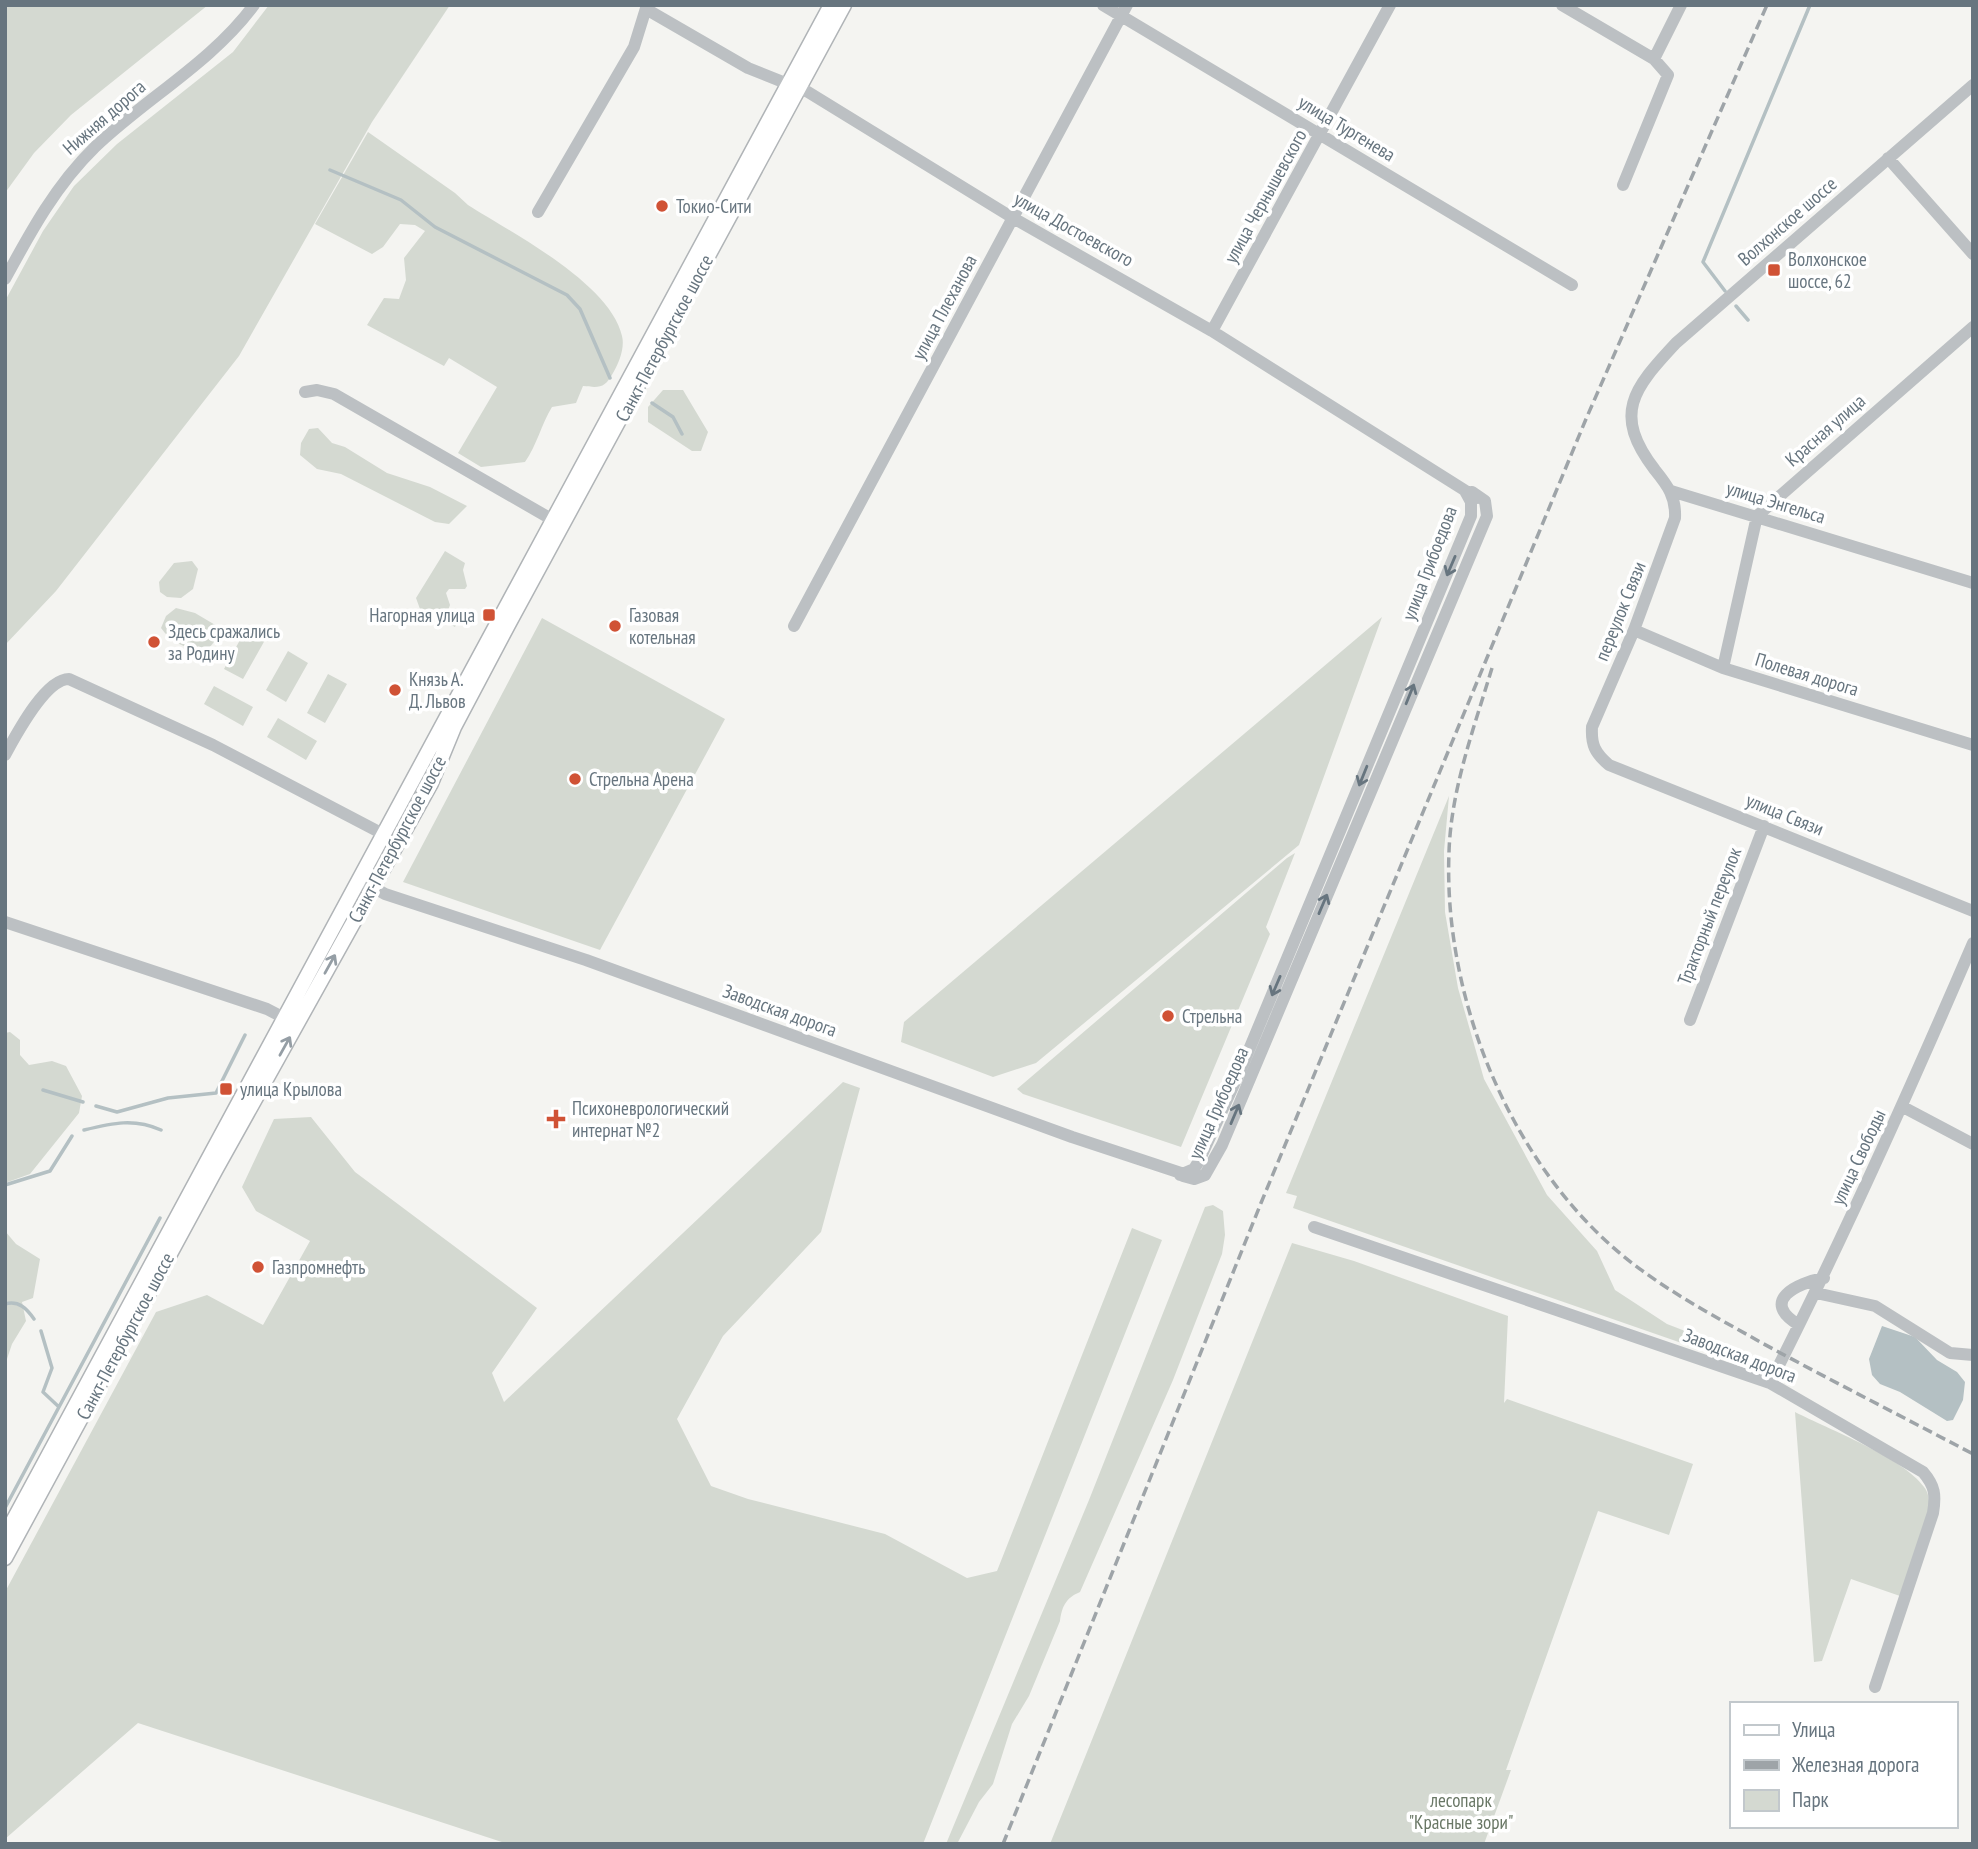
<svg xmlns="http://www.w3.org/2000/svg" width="1978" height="1849" font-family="'PT Sans Narrow',sans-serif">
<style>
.green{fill:#d4d9d1}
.water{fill:#b4c0c3}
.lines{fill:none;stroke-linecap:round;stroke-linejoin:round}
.stream{stroke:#b4c0c3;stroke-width:3.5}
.major-casing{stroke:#b0b4b7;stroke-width:17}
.minor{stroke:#bcc0c3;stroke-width:12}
.major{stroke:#fff;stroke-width:14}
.rail{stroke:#9ea4a8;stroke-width:3.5;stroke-dasharray:10 5;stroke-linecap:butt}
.oneway{stroke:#67757f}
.oneway2{stroke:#959ea5}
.poi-dot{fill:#d05235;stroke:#fff;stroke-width:2.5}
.labels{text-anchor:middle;stroke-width:7;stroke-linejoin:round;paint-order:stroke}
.street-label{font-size:19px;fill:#67757f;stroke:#fff}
.poi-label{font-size:19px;fill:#67757f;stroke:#fff;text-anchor:start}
.park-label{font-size:19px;fill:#697765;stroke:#fff}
</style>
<rect width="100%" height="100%" fill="#f4f4f1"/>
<path class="green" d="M5,5H208L71,115L34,153L5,193Z
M269,5H450L372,122L239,356L56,591L5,645V301L43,231L74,186L117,144L233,52Z
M368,132L455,193L468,205C512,233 610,283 622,336C625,348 619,363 613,373C605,388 600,388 583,386L576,403L552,407C541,425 537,445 525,462L481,467L458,453L497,387L449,358L444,366L367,325L384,298L399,299L406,280L404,258L425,231L415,225L400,224L383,247L372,254L315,224Z
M663,390H683L708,432L701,451H692L648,422V407Z
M318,428L332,443L345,447L387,473L430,487L467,506L449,524L435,522L341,474L317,469L300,455L301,443L309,429Z
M445,551L465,563L463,570L467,586L465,589H449L446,593L450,605L446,616L457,622L455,627L420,609L416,598Z
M192,561L198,569L193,589L181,598L167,597L160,592L159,582L174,563Z
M176,608L195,613L217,626C218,639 213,646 202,652C185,648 171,642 161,628L166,616Z
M1382,617L1299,845L1036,1063L993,1077L901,1042L904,1022Z
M542,618L725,719L600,950L403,882Z
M246,629L265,640L243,679L224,669Z
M288,651L308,663L286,702L266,690Z
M328,674L347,684L325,723L307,713Z
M214,686L253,707L243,726L204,704Z
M278,718L317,741L306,760L267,737Z
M1449,796L1444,851L1445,912L1458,988L1484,1079L1547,1195L1597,1251L1615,1290L1667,1324L1724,1346L1719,1356L1293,1208L1297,1196L1286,1193Z
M1295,853L1266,927L1270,934L1181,1147L1023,1094L1017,1089L1287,858Z
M10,1032L20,1040V1055L29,1065L52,1061L66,1066L82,1096L79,1113L30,1174L5,1183V1033Z
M843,1082L860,1088L821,1232L723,1336L677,1419L711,1486L748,1499L885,1534L967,1578L997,1571L1132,1228L1162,1240L923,1844H508L138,1723L5,1839V1592L156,1312L207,1295L263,1325L310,1241L256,1211L242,1187L274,1119L311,1117L355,1172L537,1308L492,1373L504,1402Z
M1213,1205L1223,1211L1225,1235L1222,1254L1173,1380L1080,1592C1066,1598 1062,1606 1060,1621L1029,1696L1012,1724L993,1784L979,1802L957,1844H946L1089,1500L1205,1207Z
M5,1231L16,1244L40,1259L33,1298L22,1302L26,1321L12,1344L5,1365Z
M1292,1243L1354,1261L1508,1316L1504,1403L1507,1399L1693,1464L1669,1535L1598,1511L1506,1770H1511L1484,1844H1050Z
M1795,1412C1828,1429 1904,1458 1924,1487C1930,1494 1929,1504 1929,1513L1900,1596L1851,1579L1822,1661L1814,1662Z"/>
<path class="water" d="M1882,1326L1915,1337L1937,1360L1957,1372L1965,1382L1963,1400L1953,1420L1947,1421L1900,1392L1880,1384L1872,1375L1869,1359Z"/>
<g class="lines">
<path class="stream" d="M330,170L401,200L435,227L567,295L580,309L610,378
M1725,291L1703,262L1810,5
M1736,306L1748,320
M652,403L673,417L682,434
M43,1090L83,1102
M96,1106L117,1112L168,1098L216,1093L245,1035
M84,1130C113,1123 134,1118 161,1130
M5,1185L50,1171L72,1136
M5,1304C19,1300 27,1309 34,1319
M41,1331L52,1368L43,1392L59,1407
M5,1508L160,1218"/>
<defs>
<path id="major" d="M5,1536L831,5
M5,1558L216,1169L431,783L454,727L509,623L844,5"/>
</defs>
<use href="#major" class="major-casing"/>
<path class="minor" d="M1103,5L1572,285
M1562,5L1654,59L1668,75L1623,185
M646,9L748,68L808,92L1013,218L1212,331L1477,498
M1654,59L1681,5
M1973,85L1676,343C1633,389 1612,414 1655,470C1668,486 1676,497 1675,518L1634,630L1592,727C1591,745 1595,753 1609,765L1973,911
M1888,158L1973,254
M538,212L634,47L647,5
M5,279C31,231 56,185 95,147C146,98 211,63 254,5
M1212,331L1390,5
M305,392L317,390L334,394L553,520
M1671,491L1973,583
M794,626L1127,5
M1634,630L1723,668L1973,745
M1723,668L1757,516L1973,327
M5,755C16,735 45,679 69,679L213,745L383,834
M364,882L385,894L586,960L1072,1137L1190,1176
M5,922L267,1009L292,1022
M1690,1020L1764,826
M1903,1107L1973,1144
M1180,1175L1194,1169L1199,1161L1241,1069L1471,516V502L1465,491
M1183,1176L1194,1179L1205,1175L1222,1145L1487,516L1485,501L1472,492
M1314,1227L1770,1383L1923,1472C1935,1486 1936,1495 1933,1513L1875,1687
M1816,1293L1875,1306L1950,1353L1973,1355
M1799,1325C1759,1301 1797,1283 1824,1278
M1770,1383C1843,1239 1909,1092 1973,943"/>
<use href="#major" class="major"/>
<path class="rail" d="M1492,668C1474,728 1451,789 1449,852C1443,1001 1513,1171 1632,1263C1672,1294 1718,1318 1762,1343C1832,1381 1903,1417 1973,1454
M1003,1844L1261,1203L1586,419L1767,5"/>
</g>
<defs><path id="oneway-shaft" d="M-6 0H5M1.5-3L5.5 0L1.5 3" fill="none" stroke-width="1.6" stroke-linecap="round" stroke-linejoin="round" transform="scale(1.75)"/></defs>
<g class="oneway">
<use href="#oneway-shaft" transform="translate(1451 566) rotate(113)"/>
<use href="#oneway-shaft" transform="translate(1410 694) rotate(-68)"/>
<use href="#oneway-shaft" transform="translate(1363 776) rotate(112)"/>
<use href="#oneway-shaft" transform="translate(1323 904) rotate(-67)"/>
<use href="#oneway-shaft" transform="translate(1276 986) rotate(113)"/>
<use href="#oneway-shaft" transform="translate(1235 1114) rotate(-67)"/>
</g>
<g class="oneway2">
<use href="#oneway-shaft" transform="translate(330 964) rotate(-61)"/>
<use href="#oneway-shaft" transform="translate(285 1046) rotate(-61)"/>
</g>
<g class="poi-dot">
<circle cx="662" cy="206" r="7"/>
<rect x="1767" y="263" width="14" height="14" rx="3.5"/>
<rect x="482" y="608" width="14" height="14" rx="3.5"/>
<circle cx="615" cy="626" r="7"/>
<circle cx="154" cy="642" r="7"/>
<circle cx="395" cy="690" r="7"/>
<circle cx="575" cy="779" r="7"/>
<circle cx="1168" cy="1016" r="7"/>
<rect x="219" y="1082" width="14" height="14" rx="3.5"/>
<path d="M552.5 1108.5h7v7h7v7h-7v7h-7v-7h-7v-7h7z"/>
<circle cx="258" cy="1267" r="7"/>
</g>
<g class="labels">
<g class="street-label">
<text transform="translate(104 117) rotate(-41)" y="7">Нижняя дорога</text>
<text transform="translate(1347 128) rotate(31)" y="7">улица Тургенева</text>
<text transform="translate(1265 196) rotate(-61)" y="7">улица Чернышевского</text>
<text transform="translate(1787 221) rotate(-41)" y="7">Волхонское шоссе</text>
<text transform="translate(1074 229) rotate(29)" y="7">улица Достоевского</text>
<text transform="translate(944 307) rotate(-62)" y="7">улица Плеханова</text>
<text transform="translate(664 338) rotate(-62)" y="7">Санкт-Петербургское шоссе</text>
<text transform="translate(1825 430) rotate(-41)" y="7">Красная улица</text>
<text transform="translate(1776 502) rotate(17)" y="7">улица Энгельса</text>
<text transform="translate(1429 563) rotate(-69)" y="7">улица Грибоедова</text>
<text transform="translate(1620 611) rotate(-68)" y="7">переулок Связи</text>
<text transform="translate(1807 674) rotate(17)" y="7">Полевая дорога</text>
<text transform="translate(1785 814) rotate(22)" y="7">улица Связи</text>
<text transform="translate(397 839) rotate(-62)" y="7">Санкт-Петербургское шоссе</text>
<text transform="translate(1709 916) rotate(-69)" y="7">Тракторный переулок</text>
<text transform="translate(780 1010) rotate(20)" y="7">Заводская дорога</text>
<text transform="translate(1218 1103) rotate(-66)" y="7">улица Грибоедова</text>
<text transform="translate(1858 1157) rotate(-65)" y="7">улица Свободы</text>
<text transform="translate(125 1336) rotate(-62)" y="7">Санкт-Петербургское шоссе</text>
<text transform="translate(1740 1355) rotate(21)" y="7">Заводская дорога</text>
</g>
<g class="poi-label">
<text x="676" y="213">Токио-Сити</text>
<text x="1788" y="266">Волхонское<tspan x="1788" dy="22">шоссе, 62</tspan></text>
<text x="475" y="622" text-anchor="end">Нагорная улица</text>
<text x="629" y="622">Газовая<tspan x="629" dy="22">котельная</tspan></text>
<text x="168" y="638">Здесь сражались<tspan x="168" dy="22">за Родину</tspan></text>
<text x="409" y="686">Князь А.<tspan x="409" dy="22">Д. Львов</tspan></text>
<text x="589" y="786">Стрельна Арена</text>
<text x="1182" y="1023">Стрельна</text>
<text x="240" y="1096">улица Крылова</text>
<text x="572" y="1115">Психоневрологический<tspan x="572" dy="22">интернат №2</tspan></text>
<text x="272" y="1274">Газпромнефть</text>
</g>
<g class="park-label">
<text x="1461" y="1807">лесопарк<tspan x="1461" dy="22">"Красные зори"</tspan></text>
</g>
</g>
<rect width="1978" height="1849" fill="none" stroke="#67757f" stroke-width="14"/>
<rect x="1730" y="1702" width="228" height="126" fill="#ffffff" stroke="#c2c8cc" stroke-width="2"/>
<rect x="1744" y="1725" width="35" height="10" fill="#ffffff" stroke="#c2c8cc" stroke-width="2"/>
<text x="1792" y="1737" font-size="21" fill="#67757f">Улица</text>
<rect x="1744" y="1760" width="35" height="10" fill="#9ea4a8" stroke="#c2c8cc" stroke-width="2"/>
<text x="1792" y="1772" font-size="21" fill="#67757f">Железная дорога</text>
<rect x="1744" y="1790" width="35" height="21" fill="#d4d9d1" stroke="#c2c8cc" stroke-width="2"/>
<text x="1792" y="1807" font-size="21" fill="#67757f">Парк</text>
</svg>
